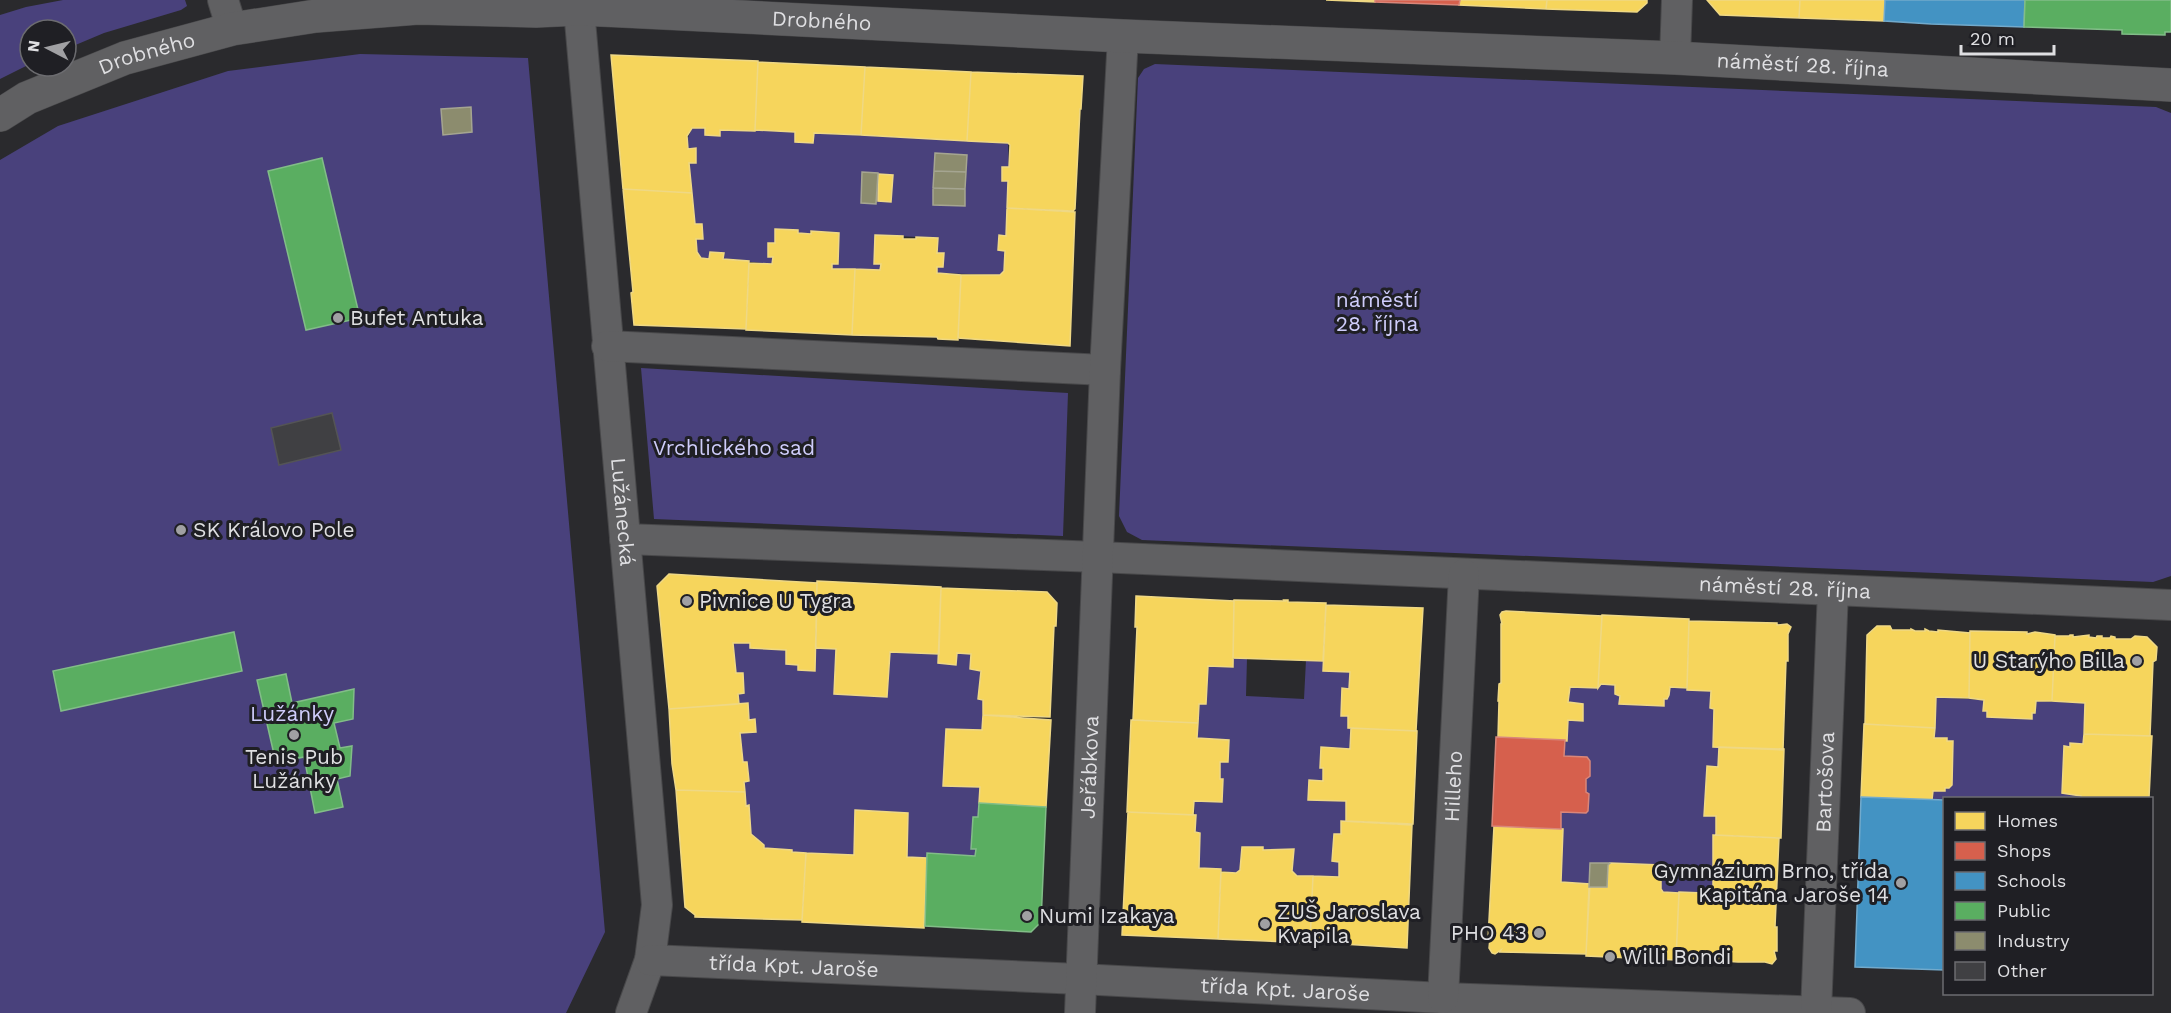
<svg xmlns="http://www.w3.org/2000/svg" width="2171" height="1013" font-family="'Work Sans',sans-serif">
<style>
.green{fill:#49417c}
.homes{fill:#f6d55c;stroke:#efd884;stroke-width:1.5}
.shops{fill:#d6604d;stroke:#d9867a;stroke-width:1.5}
.schools{fill:#4393c3;stroke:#72aacc;stroke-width:1.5}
.public{fill:#5aae61;stroke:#82bd88;stroke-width:1.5}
.industry{fill:#8c8c6e;stroke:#a5a591;stroke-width:1.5}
.building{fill:#404043;stroke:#545456;stroke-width:1.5}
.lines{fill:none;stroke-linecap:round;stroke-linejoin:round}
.minor-casing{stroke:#48484a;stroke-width:32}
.tertiary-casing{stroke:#48484a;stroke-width:34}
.minor{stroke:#606062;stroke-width:30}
.tertiary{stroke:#606062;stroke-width:33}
.poi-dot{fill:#a0a0a3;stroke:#1f1f24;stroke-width:2}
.labels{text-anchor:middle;stroke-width:6;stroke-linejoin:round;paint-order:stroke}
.street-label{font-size:21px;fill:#dfdfe2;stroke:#1f1f24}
.park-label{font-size:21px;fill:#cfcdfb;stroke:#1f1f24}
.poi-label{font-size:21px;fill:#dfdfe2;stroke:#1f1f24;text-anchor:start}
</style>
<rect width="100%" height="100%" fill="#2a2a2d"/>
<path class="green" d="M63,0H185L187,6L181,10L104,33L66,49V30H30V64L0,79V15L26,7Z
M360,54L528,58L605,932L566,1013H0V160L58,126L228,71Z
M1155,64L2156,107L2171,113V576L2153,582L1142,540L1127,532L1119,516L1138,78L1144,69Z
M692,128H705V135L720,136V130L755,131V129L795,132V142L813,143L814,133L1008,143L1009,167H1002V180L1008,181L1006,236H999L998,250L1005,251L1004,271L1000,275L937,273V267H943V253H937L938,238L876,235L874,264H881L880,270L832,269V264L838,263L839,233L811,231L809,234L798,233L797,230L775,229V243H768V257H773L772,264L723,259L724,253L710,252L709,259L701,258L697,252L696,239H703L702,224H695L689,163L696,162V149H688L687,140Z
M641,368L1068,393L1063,536L654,519Z
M733,643H750V648L786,650V664L798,665V670H815L816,648L836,649L835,694L887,697L890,652L939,654V663L956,665L957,653L971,654L970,669L981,671L978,699L983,700L982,730L946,729L943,785L980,787L978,817H973L971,848L976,849L975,856L928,853L927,858L907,857L908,813L855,810L854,855L792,852V850L764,848V845L751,834L749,806H746L744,782L749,781L747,762H743L740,733L756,732L754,719L749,720L748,704H739L738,694L744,693L743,674L736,673Z
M1233,658H1247L1246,696L1304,699L1306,660L1323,661V671L1350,672L1349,689H1342L1341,715L1348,716V728H1351L1350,749L1321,748L1323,781L1309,780L1308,800L1346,801V821H1341V834L1332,861L1339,862V877L1297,876L1292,871L1294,849L1263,850L1262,847H1242L1240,870L1236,873L1199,868L1200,833L1195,832L1194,801L1222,802L1223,780L1220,779V762H1228L1229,740L1197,738L1199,704H1206L1208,666L1232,667Z
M1601,684L1615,685V694L1620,696V704L1664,706V699H1667L1670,687L1711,691L1710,708L1714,709L1713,746L1719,747L1718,767H1707L1704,815L1716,816V835L1713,836V897H1707L1704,893L1663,892L1661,889L1660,865L1591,863L1590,884L1561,882L1563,829H1561V812L1586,813L1588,811L1589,794L1586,792V779L1590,775V761L1587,757L1564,756L1568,720L1583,721V704L1568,702L1570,687Z
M1936,697L1984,700L2032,719V713L2035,712L2036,701L2085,703L2083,744L2070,743V747L2064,746L2062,792L2081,796V798L1932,799L1933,791H1944L1945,788H1949L1952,785L1953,742L1947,741L1946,738H1934Z"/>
<path class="homes" d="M1326,0H1375V2Z
M1460,0H1547L1546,9L1459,5Z
M1547,0H1647V3L1637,12L1546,9Z
M1707,0H1800L1799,18L1720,15Z
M1800,0H1885L1884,21L1799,18Z
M611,55L758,61L755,131L720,130V136L705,135V128H692L687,136L688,149L696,148V163H689L692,193L623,189Z
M758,62L865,67L861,135L814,133L813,143L795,142V132L755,130Z
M865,67L971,72L967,141L861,135Z
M971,72L1083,76L1081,109H1080L1075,209L1073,211L1007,208L1008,181H1002V167H1009L1010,145L1008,143L967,141Z
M878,174L893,175L891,202L878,201Z
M623,189L692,193L695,224H702L703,239H696L697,252L701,258L709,259L710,252L724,253L723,259L749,261L746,329L634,325L631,293L633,292Z
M1007,208L1075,212L1070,346L958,338L961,275H1000L1004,271L1005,251L998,250L999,235L1006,236Z
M775,229L798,230V233L811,234V231L839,233L838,264H832V269H855L852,335L746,330L749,263L772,264L773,257H768V243H775Z
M875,235L903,236V239H916V237L938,238L937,253H944L943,267H937V273L961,275L958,340L938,339L937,337L852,335L855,269L880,270L881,264H874Z
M669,574L817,583L815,671L798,670V665L786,664V650L750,648V643H733L736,673H743L744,693L738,694L739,704L669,709L657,586Z
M817,581L941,587L939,654L890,652L887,697L834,694L836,649L816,648Z
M941,588L1047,592L1057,603L1056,626H1054L1050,717L983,715V700L978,699L981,671L970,669L971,654L957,653L956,665L938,663Z
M1136,596L1234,601L1233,667L1208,666L1206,704H1199L1198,723L1133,720L1137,627H1135Z
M1234,600L1285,601L1284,600H1288V602L1326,603L1323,661L1233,658Z
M1326,605L1423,608L1416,731L1348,728V716H1341L1342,688L1349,689L1350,672L1323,671Z
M1506,611L1602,616L1598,688L1570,687L1568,702L1583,704V721L1568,720L1567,741L1498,737L1499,701H1498L1499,684L1501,683V624H1502L1500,615L1502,612Z
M1602,615L1689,619L1687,688L1670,687L1669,695L1667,699H1664V706L1619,704L1620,696L1615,694V685L1601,684L1598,688Z
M1689,621L1777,623V625L1787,624L1791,627L1788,634V661H1786L1783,750L1713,747L1714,709L1710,708L1711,691L1687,690Z
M1877,626H1890L1892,630H1911V629L1915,631H1925V629L1929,631L1938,632V630L1970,633L1969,698L1936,697L1935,728L1865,724L1867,635Z
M1970,631L2027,632V634L2035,632L2055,635L2052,701H2036L2035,713H2032V719L1987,717V711H1983L1984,700L1969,698Z
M2070,635H2073V637L2089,635V637L2096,638L2097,636H2102V638H2110L2111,636L2115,637V639H2131L2135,636L2147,637L2157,647L2156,660L2153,662L2150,736L2084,734L2085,703L2052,701L2055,636H2069Z
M748,703L749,720L755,719L756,732L740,733L743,762H747L749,781L744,782L745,792L676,790L672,764L669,709Z
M983,715L1051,720L1046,807L979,803L980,787L943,786L946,729L982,730Z
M1131,720L1198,723L1197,738L1229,740L1228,762H1220V779H1223L1222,802L1194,801L1193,815L1127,812Z
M1864,724L1935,728L1934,738H1947V741H1953L1952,785L1949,788H1945V791H1933L1932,800L1861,797Z
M1351,728L1417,731L1413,824L1346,821V801L1308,800L1309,780L1323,781V768H1320L1321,747L1350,749Z
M2084,734L2152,736L2149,798H2081V796L2062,793L2064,746L2070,747V743L2083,744Z
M1719,747L1784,749L1781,838L1716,835V816H1704L1707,766L1718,767Z
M676,790L745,792L746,806L749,805L751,834L764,845V848L792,850V852L806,853L802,920L695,917V915L685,907Z
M855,810L908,813L907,857L927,858L924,928L802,922L806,853L854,855Z
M1128,812L1196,815L1195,832L1200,833L1199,868L1221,869L1218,939L1122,935Z
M1341,821L1412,825L1407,948L1310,942L1313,876L1339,877V862L1332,861L1334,834H1341Z
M1494,826L1563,829L1561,882L1590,884L1586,954L1500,952L1501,950L1495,954L1492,953L1489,948L1490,938L1488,939Z
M1713,835L1779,838L1775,927H1777V951H1774L1776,959L1772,964L1765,962H1738L1676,958L1679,892L1704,893L1707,897H1713Z
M1242,847H1263V850L1294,849L1292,871L1297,876H1313L1310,943L1218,939L1221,872L1236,873L1240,870Z
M1610,863L1661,865V889L1663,892L1679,893V894L1676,960L1586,956L1589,887H1607L1608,865Z"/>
<path class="shops" d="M1375,0H1460L1459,5L1375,2Z
M1496,737L1565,740L1564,756L1587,757L1590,761V776L1586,779V792L1589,794L1588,811L1586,813L1561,812V829L1492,826Z"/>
<path class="schools" d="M1885,0H2025L2024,27L1931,24L1884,21Z
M1861,797L1944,800V970L1855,967Z"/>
<path class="public" d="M2025,0H2171V32H2165V35L2122,34V30L2024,27Z
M322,158L360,318L306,330L268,171Z
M234,632L242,671L61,711L53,671Z
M286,674L292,703L354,689L353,719L334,723L340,748L352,746L350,776L337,779L343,807L315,813L304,757L276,763L257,680Z
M979,803L1046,807L1041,922L1031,932L925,926L927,853L975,856L976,849H971L973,817H978Z"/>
<path class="industry" d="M471,107L472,132L443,135L441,109Z
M935,153L967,155L966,172L934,171Z
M934,171L966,172L965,189L933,188Z
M862,172L878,173L876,204L861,203Z
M933,188L965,189V206L933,205Z
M1590,863H1610L1608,865L1607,887H1589Z"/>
<path class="building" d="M332,413L341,450L279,465L271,428Z"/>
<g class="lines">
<defs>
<g id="minor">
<path d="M223,0L232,29"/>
<path id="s1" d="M581,0L579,9L657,905L650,960L631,1013"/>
<path d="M1675,58L1677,0"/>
<path d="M607,346L1105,370"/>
<path id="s2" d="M625,539L1098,557L2171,605"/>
<path id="s3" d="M650,960L1080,979L1443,998L1850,1013"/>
<path id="s4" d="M1443,998L1464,574"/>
<path id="s5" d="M1816,1012L1833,590"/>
<path id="s6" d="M1080,1013L1105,370L1123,36"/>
</g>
<g id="tertiary">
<path id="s7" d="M0,115L27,98L125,58L232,29L316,16L418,8L536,11L579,9L623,11L1123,36L1675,58L2171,85"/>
</g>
</defs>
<use href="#minor" class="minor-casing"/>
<use href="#tertiary" class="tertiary-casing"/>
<use href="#minor" class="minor"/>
<use href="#tertiary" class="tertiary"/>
</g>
<g class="poi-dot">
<circle cx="338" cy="318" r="6"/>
<circle cx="181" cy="530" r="6"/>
<circle cx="687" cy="601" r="6"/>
<circle cx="2137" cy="661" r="6"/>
<circle cx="294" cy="735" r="6"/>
<circle cx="1901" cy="883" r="6"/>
<circle cx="1027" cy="916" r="6"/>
<circle cx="1265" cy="924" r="6"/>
<circle cx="1539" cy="933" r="6"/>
<circle cx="1610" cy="957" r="6"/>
</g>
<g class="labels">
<g class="street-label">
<text dy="7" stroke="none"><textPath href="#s7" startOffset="840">Drobného</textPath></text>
<text dy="7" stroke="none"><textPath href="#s7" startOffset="160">Drobného</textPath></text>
<text dy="7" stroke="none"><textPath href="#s7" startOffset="1822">náměstí 28. října</textPath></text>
<text dy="7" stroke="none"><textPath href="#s1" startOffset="514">Lužánecká</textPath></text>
<text dy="7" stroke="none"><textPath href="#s2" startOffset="1161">náměstí 28. října</textPath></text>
<text dy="7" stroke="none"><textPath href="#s6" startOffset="246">Jeřábkova</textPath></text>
<text dy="7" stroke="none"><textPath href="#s5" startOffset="230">Bartošova</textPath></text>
<text dy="7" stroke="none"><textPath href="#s4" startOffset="212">Hilleho</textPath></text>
<text dy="7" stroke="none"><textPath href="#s3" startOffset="144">třída Kpt. Jaroše</textPath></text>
<text dy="7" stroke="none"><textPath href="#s3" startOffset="636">třída Kpt. Jaroše</textPath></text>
</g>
<g class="park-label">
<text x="1377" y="307">náměstí<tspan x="1377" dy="24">28. října</tspan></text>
<text x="734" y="455">Vrchlického sad</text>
<text x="292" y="721">Lužánky</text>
</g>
<g class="poi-label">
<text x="350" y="325">Bufet Antuka</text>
<text x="193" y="537">SK Královo Pole</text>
<text x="699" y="608">Pivnice U Tygra</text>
<text x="2125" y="668" text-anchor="end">U Starýho Billa</text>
<text x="294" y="764" text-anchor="middle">Tenis Pub<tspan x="294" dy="24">Lužánky</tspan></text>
<text x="1889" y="878" text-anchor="end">Gymnázium Brno, třída<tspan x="1889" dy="24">Kapitána Jaroše 14</tspan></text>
<text x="1277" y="919">ZUŠ Jaroslava<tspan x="1277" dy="24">Kvapila</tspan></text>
<text x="1039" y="923">Numi Izakaya</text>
<text x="1527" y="940" text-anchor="end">PHO 43</text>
<text x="1622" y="964">Willi Bondi</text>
</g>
</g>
<rect x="1943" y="797" width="210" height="198" fill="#1f1f24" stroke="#6c6c70" stroke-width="1.5"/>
<rect x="1955" y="812" width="30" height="18" fill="#f6d55c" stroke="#6c6c70" stroke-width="1.5"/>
<text x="1997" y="827" font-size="18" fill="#dfdfe2">Homes</text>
<rect x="1955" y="842" width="30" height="18" fill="#d6604d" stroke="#6c6c70" stroke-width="1.5"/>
<text x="1997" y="857" font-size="18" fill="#dfdfe2">Shops</text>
<rect x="1955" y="872" width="30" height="18" fill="#4393c3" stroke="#6c6c70" stroke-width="1.5"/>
<text x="1997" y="887" font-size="18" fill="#dfdfe2">Schools</text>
<rect x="1955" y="902" width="30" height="18" fill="#5aae61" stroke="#6c6c70" stroke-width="1.5"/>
<text x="1997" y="917" font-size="18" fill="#dfdfe2">Public</text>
<rect x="1955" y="932" width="30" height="18" fill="#8c8c6e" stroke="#6c6c70" stroke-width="1.5"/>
<text x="1997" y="947" font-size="18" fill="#dfdfe2">Industry</text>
<rect x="1955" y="962" width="30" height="18" fill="#404043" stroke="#6c6c70" stroke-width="1.5"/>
<text x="1997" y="977" font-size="18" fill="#dfdfe2">Other</text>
<g transform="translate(48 48) rotate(277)"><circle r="28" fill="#1f1f24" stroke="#6c6c70" stroke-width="1.5"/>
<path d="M0-4.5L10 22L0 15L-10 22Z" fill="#a0a0a3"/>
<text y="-9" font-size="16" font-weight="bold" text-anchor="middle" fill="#dfdfe2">N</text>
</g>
<path d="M1961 45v9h93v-9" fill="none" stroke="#dfdfe2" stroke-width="3"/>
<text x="1970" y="45" font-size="18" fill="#dfdfe2" stroke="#1f1f24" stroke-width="4.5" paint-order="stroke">20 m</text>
</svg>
